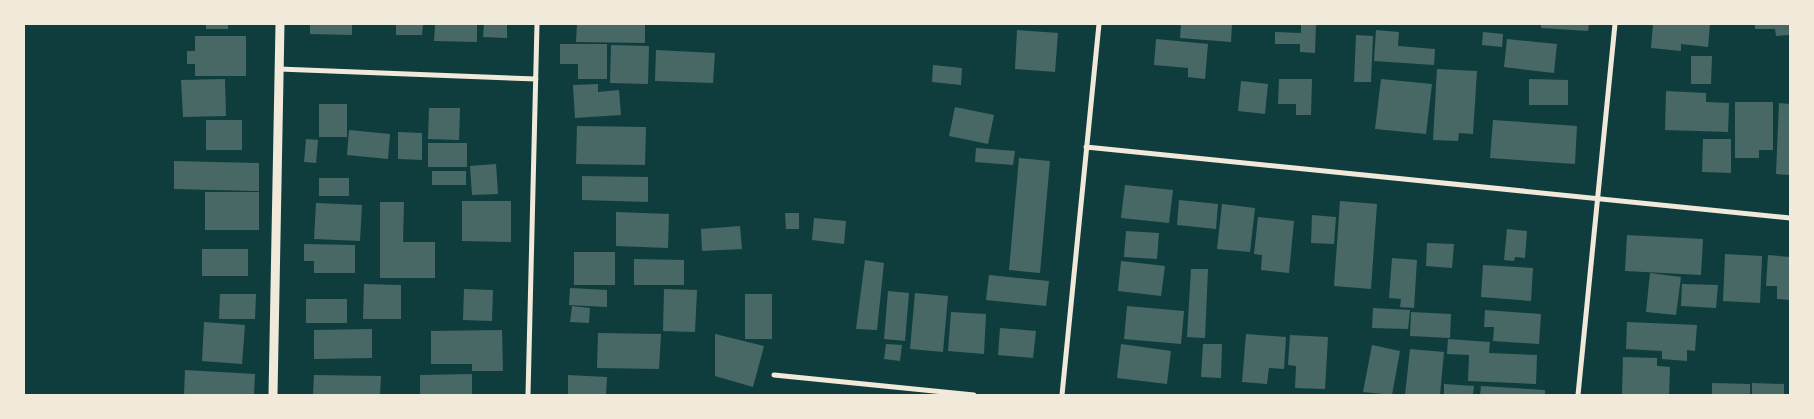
<svg xmlns="http://www.w3.org/2000/svg" width="1814" height="419" font-family="Overpass,sans-serif">
<style>
.building{fill:#486865}
.lines{fill:none;stroke-linecap:round;stroke-linejoin:round}
.minor{stroke:#f1e9da;stroke-width:5}
.tertiary{stroke:#f1e9da;stroke-width:9}
</style>
<rect width="100%" height="100%" fill="#0f3d3e"/>
<path class="building" d="M206,24H228V29H206Z
M310,24H352V35L310,34Z
M396,24H423L422,35H396Z
M435,24H477V42L434,41Z
M484,24H507V38L483,37Z
M577,24H645V43L576,42Z
M1181,24H1232L1231,42L1180,38Z
M1301,24H1316L1315,53L1300,52V44H1275V32L1301,33Z
M1541,24H1589L1588,31L1541,28Z
M1653,24H1710L1708,47L1681,44V51L1651,48Z
M1755,24H1789V35L1776,36L1775,29H1755Z
M1017,30L1058,33L1055,72L1015,69Z
M1376,30L1399,32L1398,46L1435,49L1434,65L1374,61Z
M1483,32L1503,34L1502,47L1482,45Z
M1356,35L1373,36L1371,82H1354Z
M195,36H246V76H195V64H187V51H195Z
M1156,39L1208,44L1205,79L1188,77V68L1154,65Z
M1507,39L1557,44L1554,73L1504,67Z
M560,44H607V79H578V64H560Z
M611,45L649,46L648,84L610,83Z
M656,50L715,53L713,83L655,81Z
M1691,56H1712L1711,84H1691Z
M933,65L962,68L961,85L932,82Z
M1437,69L1477,71L1473,134L1459,133L1458,141L1433,140Z
M225,79L226,116L183,117L181,80Z
M1279,79H1312L1311,115H1296V104H1278Z
M1381,79L1432,84L1426,134L1375,129Z
M1529,79L1568,80V105H1529Z
M1241,81L1268,84L1265,114L1238,111Z
M598,84V92L619,90L621,115L575,118L573,85Z
M1666,91L1706,93V102L1729,103L1728,132L1665,130Z
M1735,102H1773V150H1759V158H1735Z
M1779,103L1790,104V175L1776,174Z
M319,104H347V137H319Z
M955,107L994,115L988,144L949,136Z
M429,108H460L459,140L428,139Z
M206,120H242V150H206Z
M1493,120L1577,126L1575,164L1490,158Z
M577,126L646,127L645,165L576,164Z
M349,130L390,134L388,159L347,155Z
M398,132L422,133V160L398,159Z
M306,139L318,140L316,163L304,162Z
M1703,139H1731V173L1702,172Z
M428,143H467V167H428Z
M976,148L1015,151L1013,165L975,162Z
M1019,158L1050,161L1040,273L1009,270Z
M174,161L259,163V191L174,189Z
M496,164L498,194L472,195L470,166Z
M432,171H466V185H432Z
M582,176L648,177V202L582,200Z
M319,178H349V196H319Z
M1125,185L1173,190L1169,223L1121,218Z
M205,192H259V230H205Z
M1179,200L1218,204L1216,229L1177,225Z
M462,201H511V242L462,241Z
M1340,201L1377,204L1371,289L1334,286Z
M380,202H404L403,242H435V278H380Z
M316,203L362,205L360,241L314,239Z
M1222,204L1255,208L1250,252L1217,249Z
M616,212L669,214L668,248L616,246Z
M785,213H799V229H786Z
M1312,215L1336,217L1334,244L1311,243Z
M1258,217L1294,221L1289,273L1261,270L1262,255L1254,254Z
M814,218L846,221L844,244L812,240Z
M740,226L742,249L702,251L701,229Z
M1507,229L1527,231L1525,258L1515,257L1514,261L1504,260Z
M1126,231L1159,233L1157,259L1124,257Z
M1627,235L1703,239L1701,275L1625,271Z
M1427,243L1454,244L1452,268L1426,266Z
M304,244L355,245V273H314V261H304Z
M202,249H248V276H202Z
M574,252H615V285H574Z
M1725,254L1762,256L1760,303L1723,301Z
M1768,255L1790,257V300L1777,299V286H1766Z
M1392,258L1417,260L1414,308L1400,307L1401,299L1389,298Z
M634,259L684,260V285H634Z
M865,260L884,263L877,330L856,329Z
M1121,261L1165,266L1161,296L1118,291Z
M1483,265L1533,268L1531,301L1481,297Z
M1191,269H1208L1205,338L1187,337Z
M1650,273L1681,277L1676,315L1646,312Z
M989,275L1049,281L1046,306L986,300Z
M364,284L401,285V319H363Z
M1682,284L1718,285L1716,308L1681,306Z
M570,288L607,290V307L569,305Z
M464,289L493,290L492,321L463,320Z
M664,289L697,290L695,332L663,331Z
M888,291L909,293L905,341L884,339Z
M915,293L948,296L943,352L910,349Z
M220,294H256L255,319H219Z
M745,294H772V339H745Z
M306,299H347V323H306Z
M572,306L590,308L589,323L570,322Z
M1127,306L1184,311L1181,344L1124,339Z
M1373,308L1410,310L1408,329L1372,328Z
M1485,310L1541,314L1539,344L1493,341L1494,327H1484Z
M951,312L986,314L984,354L948,351Z
M1411,312L1451,314L1450,338L1410,336Z
M204,322L245,325L242,364L202,361Z
M1627,322L1697,325L1695,351L1687,350V361L1662,359V351L1626,349Z
M1000,328L1036,331L1033,358L998,355Z
M372,329V358L314,359V330Z
M502,330L503,371H472V364H431V331Z
M598,333L661,334L659,369L597,368Z
M715,334L764,346L753,387L715,376Z
M1246,334L1286,337L1284,369L1269,368L1267,384L1242,382Z
M1290,335L1328,337L1325,389L1295,388L1296,366L1288,365Z
M1448,339L1490,342L1489,353L1537,355L1536,384L1468,381L1469,355L1447,354Z
M886,344L902,345L900,361L884,359Z
M1121,344L1171,351L1167,384L1117,378Z
M1203,344H1222L1221,378L1201,377Z
M1372,345L1400,351L1392,395L1363,392Z
M1410,349L1444,352L1440,395H1405Z
M1623,357L1657,358V366L1670,367L1669,395L1622,394Z
M185,370L255,374L254,395H184Z
M472,374V395H420V375Z
M314,375L381,376L380,395H313Z
M568,375L607,377L606,395H568Z
M1712,383L1750,384V395H1712Z
M1752,383L1784,384V395H1752Z
M1444,384L1474,386L1473,395H1444Z
M1481,386L1545,390V395H1480Z"/>
<g class="lines">
<path class="minor" d="M279,69L536,79
M1086,147L1790,218
M774,375L974,395
M528,395L537,24
M1062,395L1099,24
M1578,395L1615,24"/>
<path class="tertiary" d="M273,395L280,24"/>
</g>
<rect width="1814" height="419" fill="none" stroke="#f1e9da" stroke-width="50"/>
</svg>
